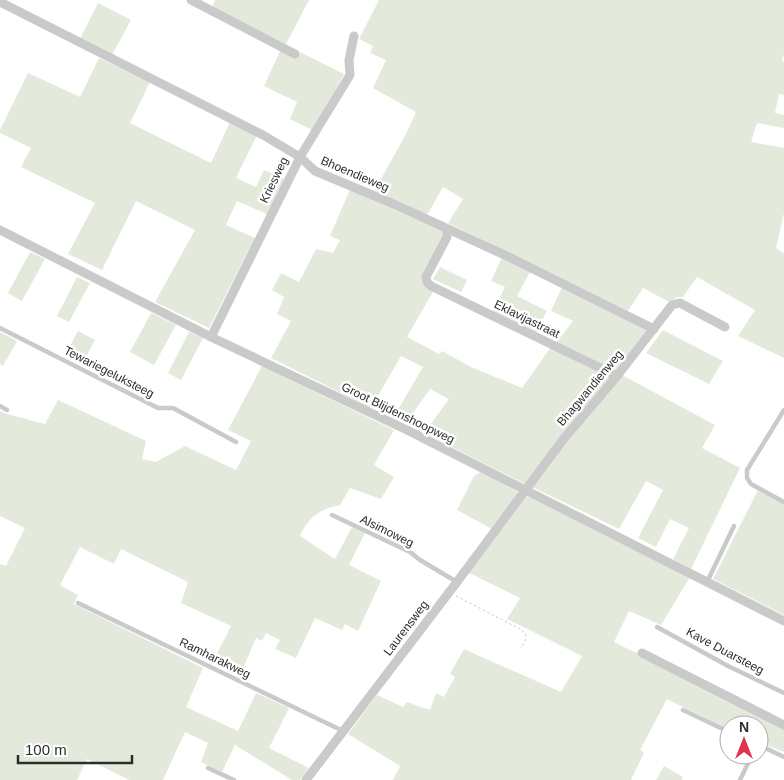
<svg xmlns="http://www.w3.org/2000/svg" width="784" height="780" font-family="Helvetica,sans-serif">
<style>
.green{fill:#e4eadb}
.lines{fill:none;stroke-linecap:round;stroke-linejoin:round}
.path{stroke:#cacaca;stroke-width:1;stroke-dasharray:2.5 2.5;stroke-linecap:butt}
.service{stroke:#cacaca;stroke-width:4.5}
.minor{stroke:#cacaca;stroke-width:9}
.labels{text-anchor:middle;stroke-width:5;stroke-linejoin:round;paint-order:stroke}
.street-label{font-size:12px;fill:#2d2d2d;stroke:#fff}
</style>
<rect width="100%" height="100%" fill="#fff"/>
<path class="green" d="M215,0H309L286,44L212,7Z
M379,0H784V54L782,61L784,62V95L779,94L775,113L784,115V128L757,123L751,142L784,148V213L776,248L784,253V358L738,336L755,310L697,277L683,297H677L671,303L643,288L628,311L448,223L463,199L443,187L427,215L375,190L408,130L416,112L373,88L386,60L370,53L373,46L359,39Z
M98,3L131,20L112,55L80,39Z
M280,51L297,58L300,52L344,74L314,131L290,119L297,102L264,86Z
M99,58L150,82L130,123L211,163L230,122L257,135L236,178L256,187L264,170L287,180L269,215L237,201L226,225L255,238L209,328L155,302L195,230L136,201L102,270L68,254L95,203L21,167L31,148L0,133V130L28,73L80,97Z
M351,187L446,229L424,278L434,290L407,337L439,354L442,351L471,367L522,388L551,347L612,377L525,484L424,433L449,399L430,389L405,424L393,418L423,367L401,356L371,408L271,358L291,321L277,314L284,297L272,290L281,273L299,282L316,249L333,253L340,240L330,236Z
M30,252L45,259L22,301L8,293Z
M502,257L530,272L517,296L547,311L536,332L493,311L505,287L491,281Z
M440,267L467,280L461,292L433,279Z
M77,277L90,283L69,322L57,316Z
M562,287L650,330L615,373L556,343L573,321L551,311Z
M151,313L176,325L154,365L130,352Z
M663,330L723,361L709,384L646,353Z
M78,331L95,340L82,364L65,355Z
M0,332L17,341L3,366L0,364Z
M189,332L203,338L181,380L168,373Z
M262,366L394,430L374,465L394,477L381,499L350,488L340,505C320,509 308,517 300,536L335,559L352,527L365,533L349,565L381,581L358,631L345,624L342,630L315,618L296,658L275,649L280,640L266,633L262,641L256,638L240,675L213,662L231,626L181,603L188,582L121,549L114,564L80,547L60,585L78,595L74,604L203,668L186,707L238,731L256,693L289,708L269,748L309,768L300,780H292L235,745L222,772L201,762L208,743L185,732L163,780H129L87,759L77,780H0V564L6,566L25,528L0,516V411L7,414L45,424L58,400L146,441L142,459L156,462L185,446L236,470L251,441L228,430Z
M622,375L715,425L702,448L740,468L691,569L673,559L689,528L670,519L656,547L638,538L663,490L646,481L619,529L530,486Z
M482,471L519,493L492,529L457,510L474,476Z
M758,490L784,503V615L713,579Z
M527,496L690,577L661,625L629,611L614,642L784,726V752L759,742V725H729V730L667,699L640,750L644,753L631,780H393L400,766L348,734L377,695L403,707L407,702L430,710L436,693L444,697L455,677L450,674L464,649L561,692L582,656L507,619L520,598L469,573L522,500Z
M664,766L683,777L682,780H656Z"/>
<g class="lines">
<path class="path" d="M456,596L522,630L526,634L525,642L520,648"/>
<path class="service" d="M0,328L158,408H173L236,442
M0,406L7,410
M784,410L747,470V478L751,484L784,502
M332,515L410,552L420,560L457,582
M707,582L734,526
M78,603L343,731
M657,627L728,666L784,693
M683,710L729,732
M759,745L784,757
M208,768L234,780
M740,780L752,755"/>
<path class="minor" d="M191,0L295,54
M0,2L263,135L300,157L315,171L394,204L511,258L654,329
M447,229V237L426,277L427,282L431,286L617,376
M0,230L211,337L407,430L784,621
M211,337L300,157L350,75L349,60L354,36
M642,653L784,725
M306,780L457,582L562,441L617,376L672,305L680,303L725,327"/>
</g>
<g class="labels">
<g class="street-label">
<text transform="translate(355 174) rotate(23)" y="4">Bhoendieweg</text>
<text transform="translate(274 180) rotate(-64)" y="4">Kriesweg</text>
<text transform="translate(527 319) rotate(26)" y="4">Eklavijastraat</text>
<text transform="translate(109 372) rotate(27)" y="4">Tewariegeluksteeg</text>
<text transform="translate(590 388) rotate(-50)" y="4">Bhagwandienweg</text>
<text transform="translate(398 413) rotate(26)" y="4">Groot Blijdenshoopweg</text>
<text transform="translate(387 531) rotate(26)" y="4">Alsimoweg</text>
<text transform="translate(406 628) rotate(-53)" y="4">Laurensweg</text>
<text transform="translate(725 651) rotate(28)" y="4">Kave Duarsteeg</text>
<text transform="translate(215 658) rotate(26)" y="4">Ramharakweg</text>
</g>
</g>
<g transform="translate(744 740)"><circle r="24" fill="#ffffff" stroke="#ababab"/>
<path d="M0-4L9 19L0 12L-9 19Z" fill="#df3350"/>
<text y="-8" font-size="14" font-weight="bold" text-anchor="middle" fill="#2d2d2d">N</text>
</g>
<path d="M18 755v8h114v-8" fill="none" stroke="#2d2d2d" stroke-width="2.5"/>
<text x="25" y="755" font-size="15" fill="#2d2d2d" stroke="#ffffff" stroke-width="4" paint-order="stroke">100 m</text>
</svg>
